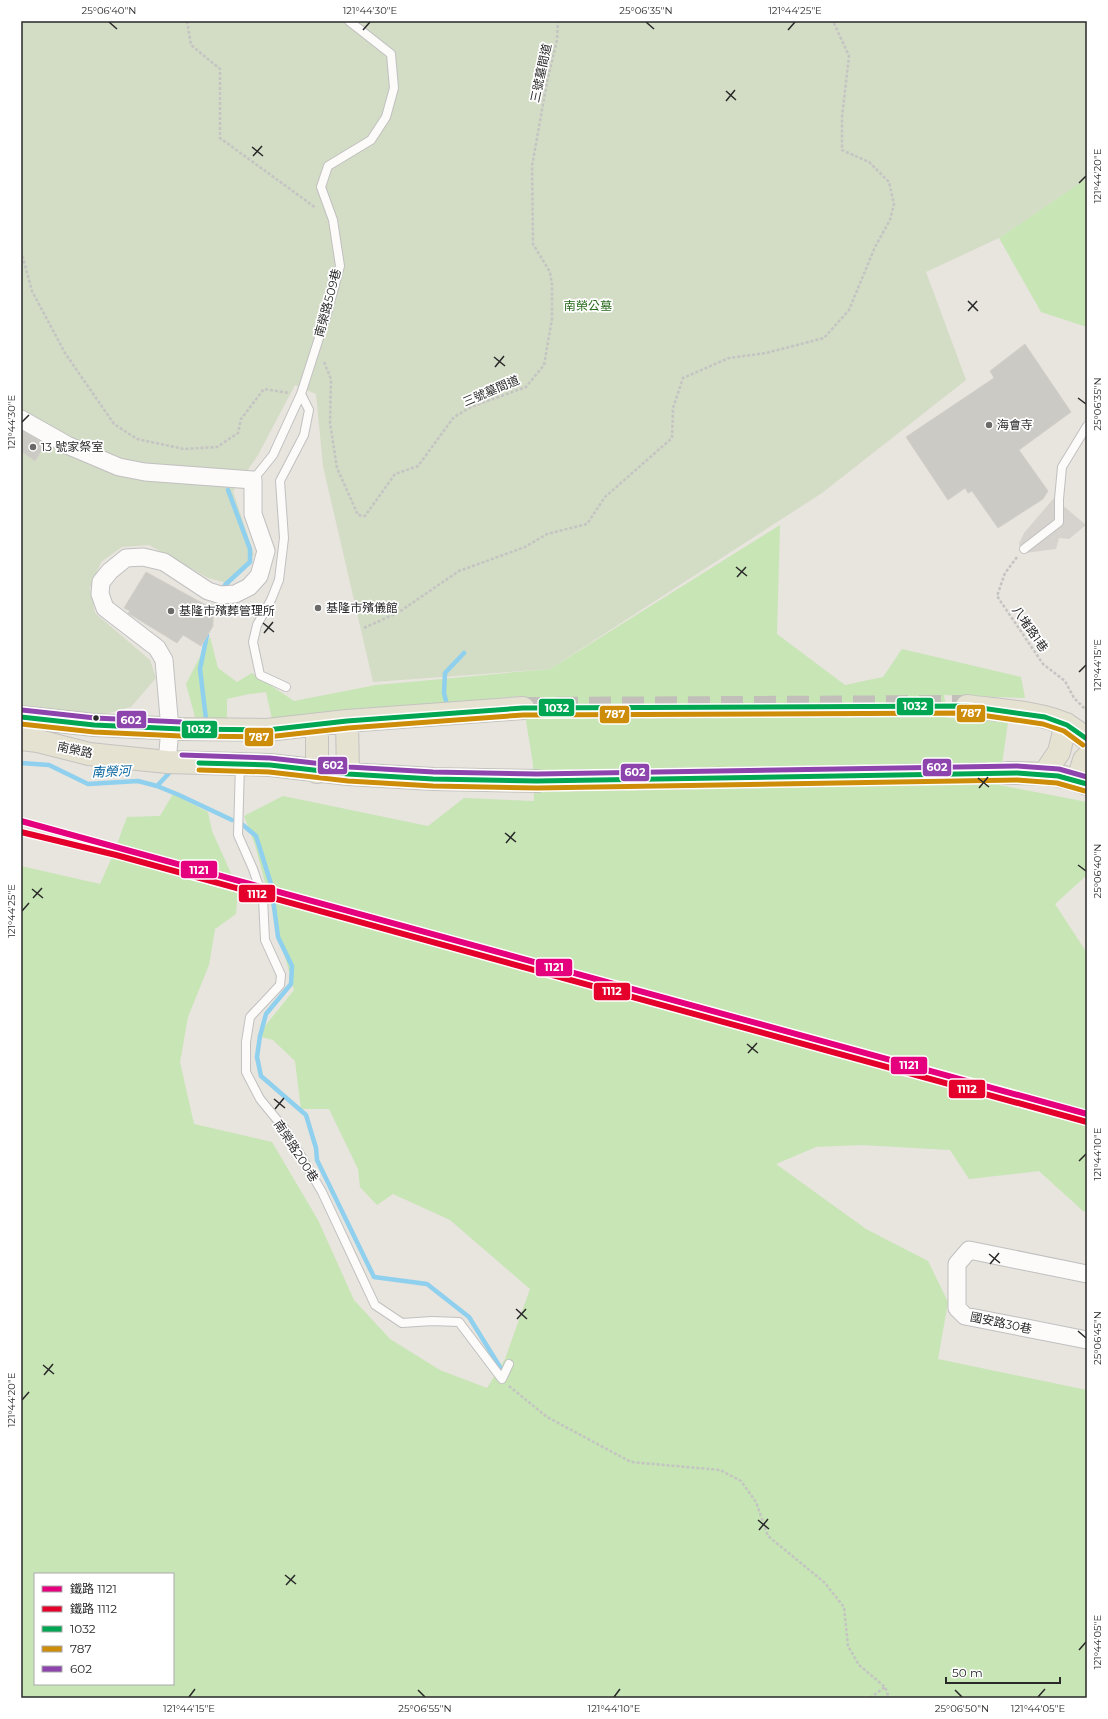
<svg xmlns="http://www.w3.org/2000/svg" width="1108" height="1719" font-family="Montserrat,'Noto Sans TC',sans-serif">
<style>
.green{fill:#c7e5b5;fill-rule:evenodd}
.cemetery{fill:#d3dcc5}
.plaza{fill:#d6d2cd}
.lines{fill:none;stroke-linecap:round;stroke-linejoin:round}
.stream{stroke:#8ed0ed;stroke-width:4.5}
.building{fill:#cccac5;stroke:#d3cfca}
.primary-tunnel{stroke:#c2bfba;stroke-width:22;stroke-dasharray:22 11;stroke-linecap:butt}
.service-casing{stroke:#c1c0c0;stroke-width:10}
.minor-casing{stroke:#c1c0c0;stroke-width:19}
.primary-casing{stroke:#c4c3c0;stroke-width:24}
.path{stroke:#c4c4c3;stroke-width:2.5;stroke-dasharray:3 2;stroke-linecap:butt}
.service{stroke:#fcfbfa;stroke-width:8}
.minor{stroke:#fcfbfa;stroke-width:17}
.primary{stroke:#e6e2d2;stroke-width:22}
.bus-1-casing{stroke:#fff;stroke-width:8}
.bus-2-casing{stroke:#fff;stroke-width:8}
.bus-3-casing{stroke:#fff;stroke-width:8}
.bus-1{stroke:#00a651;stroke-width:5}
.bus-2{stroke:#ce8d08;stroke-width:5}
.bus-3{stroke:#8e44ad;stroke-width:5}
.rail-1-casing{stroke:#fff;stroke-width:9}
.rail-2-casing{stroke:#fff;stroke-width:9}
.rail-1{stroke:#e5007d;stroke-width:6}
.rail-2{stroke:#e4002b;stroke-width:6}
.ticks{fill:none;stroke:#292929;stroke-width:1.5}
.poi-dot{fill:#6c6a68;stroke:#fff;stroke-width:1.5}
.bus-dot{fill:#292929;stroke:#fff;stroke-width:1.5}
.labels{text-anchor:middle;stroke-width:3.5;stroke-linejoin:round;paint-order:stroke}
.street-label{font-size:12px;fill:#292929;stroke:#fff}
.park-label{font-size:12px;fill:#246817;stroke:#fff}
.poi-label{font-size:12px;fill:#292929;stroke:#fff;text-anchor:start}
.water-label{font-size:13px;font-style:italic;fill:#08649e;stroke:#fff}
.line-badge{stroke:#fff;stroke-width:1.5}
.badge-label{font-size:11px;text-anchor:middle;font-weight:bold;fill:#fff}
.neatline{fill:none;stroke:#292929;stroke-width:1.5}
.ticks-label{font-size:10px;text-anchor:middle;fill:#292929}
</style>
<rect width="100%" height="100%" fill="#e8e4de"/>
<path class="green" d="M1087,178V327L1041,312L999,238Z
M780,525L777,634L845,685L883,677L902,649L1021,677L1025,698L944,695L948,718L1008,722L999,785L1087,802V875L1055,904L1087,953V1212L1083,1211L1039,1171L969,1179L950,1150L861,1145L816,1147L776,1164L866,1229L928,1261L948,1302L938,1359L1087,1390V1698H21V866L100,884L113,855L127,817L160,816L173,794L208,812L212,831L238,889L236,914L215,929L209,965L188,1017L180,1062L194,1124L272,1142L318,1220L354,1300L390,1339L440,1370L487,1388L505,1359L530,1289L450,1220L393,1194L377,1205L360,1187L358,1169L329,1109H301L295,1061L273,1040L257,1036L294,990L255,845L244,816L283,796L428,826L464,798L534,801L533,764L522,696L272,719L266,692L249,694L227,699V720L195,717L186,684L210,637L218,668L237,682L252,673L294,701L376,685L550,669ZM35,1574H173V1684H35Z"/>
<path class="cemetery" d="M21,21H1087V178L999,238L926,272L966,380L822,493L550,669L373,682L323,466L316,394L295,385L258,455L233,491L254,555L227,583L208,578L149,545L122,547L101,562L90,588L95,613L150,660L156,678L131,707L105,714L21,710Z"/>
<path class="plaza" d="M1054,498L1086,525L1069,539L1059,538L1056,549L1025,553L1019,544L1024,533Z"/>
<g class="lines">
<path class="stream" d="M225,585L250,562V549L228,490
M447,705L444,693L445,673L464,653
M206,719L200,669L207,635
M21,763L49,765L88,784L138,781L157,786L173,769
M157,786L179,795L232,820
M243,825L256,836L271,884L278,937L292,966L291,984L266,1014L260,1036L257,1057L261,1076L306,1115L316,1148L317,1160L374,1277L427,1284L469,1317L500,1367"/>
</g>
<path class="building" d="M1025,344L1071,412L1019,450L1048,491L1043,499L998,528L972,491L968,493L965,488L948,500L906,437L994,378L990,371Z
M21,430L45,444L35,461L21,451Z
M146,572L213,609V626L201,646L183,635L177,643L128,613L130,611L124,608Z"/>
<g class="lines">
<path class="primary-tunnel" d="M523,708L967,706
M537,781L1007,773"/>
<defs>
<path id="service" d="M253,480L273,455L301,394L328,310L340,266L333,220L321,187L328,166L371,140L386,117L394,88L391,54L349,21
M1024,549L1059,522V499L1062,467L1087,426
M286,687L260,675L253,642L257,625L271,600L279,580L284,538L280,481L304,435L309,410L301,394
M240,764L238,835L253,869L263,898L265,940L281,975L280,985L250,1017L246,1042V1072L260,1099L287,1132L322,1192L375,1305L402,1323L432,1321L459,1322L502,1379L509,1364"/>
<path id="minor" d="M21,419L67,445L119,467L145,472L253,480V514L266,551L259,576L249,587L235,594L221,595L208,591L164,562L143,557L126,558L110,571L101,582L100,594L105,608L157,648L164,660L170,729L167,762
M1087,1274L969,1250L957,1264V1308L965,1316L1087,1340"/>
<path id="primary" d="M967,706C994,710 1043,712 1067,725C1074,729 1080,734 1087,739
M21,717L94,725L181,729L267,730L347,721L523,708
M347,721L348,774
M317,725V772
M21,739L38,741L89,754L167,762L270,765L348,774L433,779L537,781
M1007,773C1034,773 1062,773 1087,784
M1044,774L1059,752L1066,724
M1078,780L1084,760L1087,757"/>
</defs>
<use href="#service" class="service-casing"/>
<use href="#minor" class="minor-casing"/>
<use href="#primary" class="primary-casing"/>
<path class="path" d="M187,21L191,45L220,69V138L316,208
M21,251L32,291L65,353L114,424L137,439L184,449L217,447L238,433L241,419L264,389L290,393
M324,362L331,379L330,423L337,468L358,515L365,516L395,474L418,466L454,417L471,407L526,387L544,365L552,319V285L550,272L533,244L532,166L547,82L557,40L558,21
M1017,557L1005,573L997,596L1043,664L1065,681L1074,698L1085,709L1087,710
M364,628L399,612L459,571L525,547L547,534L587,524L605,497L672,438L673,408L683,378L729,358L766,353L824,338L849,310L875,247L890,220L894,204L889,182L869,162L842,150V117L849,56L833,21
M509,1386L547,1417L631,1462L720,1470L741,1481L756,1502L768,1536L824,1582L844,1607L848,1646L859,1665L885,1687L889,1698
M870,1698L885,1687"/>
<use href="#service" class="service"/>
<use href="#minor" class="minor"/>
<use href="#primary" class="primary"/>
<defs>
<path id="bus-1" d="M21,717L94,725L181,729L267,730L347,721L523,708L967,706L1045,717L1067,725L1087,739
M199,763L270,765L348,774L433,779L537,781L1017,773L1058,776L1087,784"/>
<path id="bus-2" d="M21,724L94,732L181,736L267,737L348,728L523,715L967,713L1043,724L1064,731L1083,745
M199,770L269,772L348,781L433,786L537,788L1017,780L1057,783L1085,791"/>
<path id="bus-3" d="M22,710L95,718L181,722
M182,755L270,758L349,767L433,772L537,774L1017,766L1059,769L1087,777"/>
</defs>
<use href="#bus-1" class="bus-1-casing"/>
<use href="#bus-2" class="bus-2-casing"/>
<use href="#bus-3" class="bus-3-casing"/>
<use href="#bus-1" class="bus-1"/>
<use href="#bus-2" class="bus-2"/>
<use href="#bus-3" class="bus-3"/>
<defs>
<path id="rail-1" d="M21,821L1087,1114"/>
<path id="rail-2" d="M21,832L116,855L1087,1122"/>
</defs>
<use href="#rail-1" class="rail-1-casing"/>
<use href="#rail-2" class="rail-2-casing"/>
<use href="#rail-1" class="rail-1"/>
<use href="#rail-2" class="rail-2"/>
</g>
<path class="ticks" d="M109,22L117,29M646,22L654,29M363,30L370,22M788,30L795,22M726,91L736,100M726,101L735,90M252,147L263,156M253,156L262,146M1079,183L1086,176M968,301L978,311M968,311L977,301M494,357L505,366M495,367L504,356M1078,398L1086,404M22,422L29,415M736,567L747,576M737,577L746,567M263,623L274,632M264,633L273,622M1079,672L1086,665M978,778L989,787M979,788L988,777M505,833L516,842M506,843L515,832M1078,865L1086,871M32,889L43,898M33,898L42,888M22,911L29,903M747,1044L758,1053M748,1053L757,1043M274,1099L285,1108M275,1109L284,1098M1079,1161L1086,1154M989,1254L1000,1263M990,1264L999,1253M516,1309L527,1319M517,1319L526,1309M1078,1331L1086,1338M43,1365L54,1374M44,1375L53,1364M22,1400L29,1392M758,1520L769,1529M759,1530L768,1519M285,1575L296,1584M286,1585L295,1575M1079,1650L1086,1642M418,1690L425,1697M955,1690L962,1697M189,1697L195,1689M614,1697L620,1689M1038,1697L1045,1689"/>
<g class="poi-dot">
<circle cx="989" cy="425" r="4"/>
<circle cx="33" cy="447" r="4"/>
<circle cx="318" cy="608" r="4"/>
<circle cx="171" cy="611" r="4"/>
</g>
<circle class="bus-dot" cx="96" cy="718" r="3.5"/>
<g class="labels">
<g class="street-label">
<text transform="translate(541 73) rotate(-78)" y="4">三號墓間道</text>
<text transform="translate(328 303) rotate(-75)" y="4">南榮路509巷</text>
<text transform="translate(491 391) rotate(-23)" y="4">三號墓間道</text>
<text transform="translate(1030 629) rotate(55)" y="4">八堵路1巷</text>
<text transform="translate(75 750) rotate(12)" y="4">南榮路</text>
<text transform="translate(296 1151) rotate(57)" y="4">南榮路200巷</text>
<text transform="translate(1001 1323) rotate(12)" y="4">國安路30巷</text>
</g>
<g class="park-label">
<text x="588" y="310">南榮公墓</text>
</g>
<g class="poi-label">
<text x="997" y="429">海會寺</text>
<text x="41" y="451">13 號家祭室</text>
<text x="326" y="612">基隆市殯儀館</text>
<text x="179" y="615">基隆市殯葬管理所</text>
</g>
<g class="water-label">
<text transform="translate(111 771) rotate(-2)" y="5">南榮河</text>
</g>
</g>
<g class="line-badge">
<rect x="896" y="697" width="38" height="19" rx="4" fill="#00a651"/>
<rect x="538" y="698" width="37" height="19" rx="4" fill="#00a651"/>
<rect x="956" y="704" width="30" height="19" rx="4" fill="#ce8d08"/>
<rect x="599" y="705" width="31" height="19" rx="4" fill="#ce8d08"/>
<rect x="116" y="710" width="31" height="19" rx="4" fill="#8e44ad"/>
<rect x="181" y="720" width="37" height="19" rx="4" fill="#00a651"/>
<rect x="244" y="727" width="30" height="20" rx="4" fill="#ce8d08"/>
<rect x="317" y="756" width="31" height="19" rx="4" fill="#8e44ad"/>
<rect x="922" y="758" width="30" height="19" rx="4" fill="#8e44ad"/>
<rect x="620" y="763" width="30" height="19" rx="4" fill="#8e44ad"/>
<rect x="180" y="860" width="38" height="19" rx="4" fill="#e5007d"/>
<rect x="238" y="884" width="38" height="19" rx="4" fill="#e4002b"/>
<rect x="535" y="958" width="38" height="19" rx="4" fill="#e5007d"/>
<rect x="593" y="982" width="38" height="19" rx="4" fill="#e4002b"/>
<rect x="890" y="1056" width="38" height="19" rx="4" fill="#e5007d"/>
<rect x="948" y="1079" width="38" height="20" rx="4" fill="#e4002b"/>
</g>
<g class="badge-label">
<text x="915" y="710">1032</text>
<text x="557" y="712">1032</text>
<text x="971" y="717">787</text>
<text x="615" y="718">787</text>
<text x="131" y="724">602</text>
<text x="199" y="733">1032</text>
<text x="259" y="741">787</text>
<text x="333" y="769">602</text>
<text x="937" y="771">602</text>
<text x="635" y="776">602</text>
<text x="199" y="874">1121</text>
<text x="257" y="898">1112</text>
<text x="554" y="971">1121</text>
<text x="612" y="995">1112</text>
<text x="909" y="1069">1121</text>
<text x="967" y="1093">1112</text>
</g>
<rect width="1108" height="1719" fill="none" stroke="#ffffff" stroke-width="44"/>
<rect x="34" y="1573" width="140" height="112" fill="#ffffff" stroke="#a9a9a9"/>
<rect x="42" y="1586" width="20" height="6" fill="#e5007d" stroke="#a9a9a9"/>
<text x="70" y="1593" font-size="12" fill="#292929">鐵路 1121</text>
<rect x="42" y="1606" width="20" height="6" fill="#e4002b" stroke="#a9a9a9"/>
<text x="70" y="1613" font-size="12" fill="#292929">鐵路 1112</text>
<rect x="42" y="1626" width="20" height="6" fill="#00a651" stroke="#a9a9a9"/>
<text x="70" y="1633" font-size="12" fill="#292929">1032</text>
<rect x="42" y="1646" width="20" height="6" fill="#ce8d08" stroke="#a9a9a9"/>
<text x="70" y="1653" font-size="12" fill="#292929">787</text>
<rect x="42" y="1666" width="20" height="6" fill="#8e44ad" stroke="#a9a9a9"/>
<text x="70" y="1673" font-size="12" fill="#292929">602</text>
<path d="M946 1677v6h114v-6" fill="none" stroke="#292929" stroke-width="2"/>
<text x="952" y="1677" font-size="12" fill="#292929" stroke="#ffffff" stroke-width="3" paint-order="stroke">50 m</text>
<rect x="22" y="22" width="1064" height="1675" class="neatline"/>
<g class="ticks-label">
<text x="109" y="14">25°06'40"N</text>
<text x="370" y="14">121°44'30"E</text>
<text x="646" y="14">25°06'35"N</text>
<text x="795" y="14">121°44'25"E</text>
<text transform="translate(1097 176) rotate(-90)" y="4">121°44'20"E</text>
<text transform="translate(1097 404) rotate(-90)" y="4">25°06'35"N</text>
<text transform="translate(11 422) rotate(-90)" y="4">121°44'30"E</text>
<text transform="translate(1097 665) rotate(-90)" y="4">121°44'15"E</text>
<text transform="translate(1097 871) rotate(-90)" y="4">25°06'40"N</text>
<text transform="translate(11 911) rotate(-90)" y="4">121°44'25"E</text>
<text transform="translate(1097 1154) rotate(-90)" y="4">121°44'10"E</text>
<text transform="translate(1097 1338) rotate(-90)" y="4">25°06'45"N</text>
<text transform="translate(11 1400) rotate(-90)" y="4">121°44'20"E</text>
<text transform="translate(1097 1642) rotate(-90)" y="4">121°44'05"E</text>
<text x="189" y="1712">121°44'15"E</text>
<text x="425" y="1712">25°06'55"N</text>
<text x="614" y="1712">121°44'10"E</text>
<text x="962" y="1712">25°06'50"N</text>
<text x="1038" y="1712">121°44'05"E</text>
</g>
</svg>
